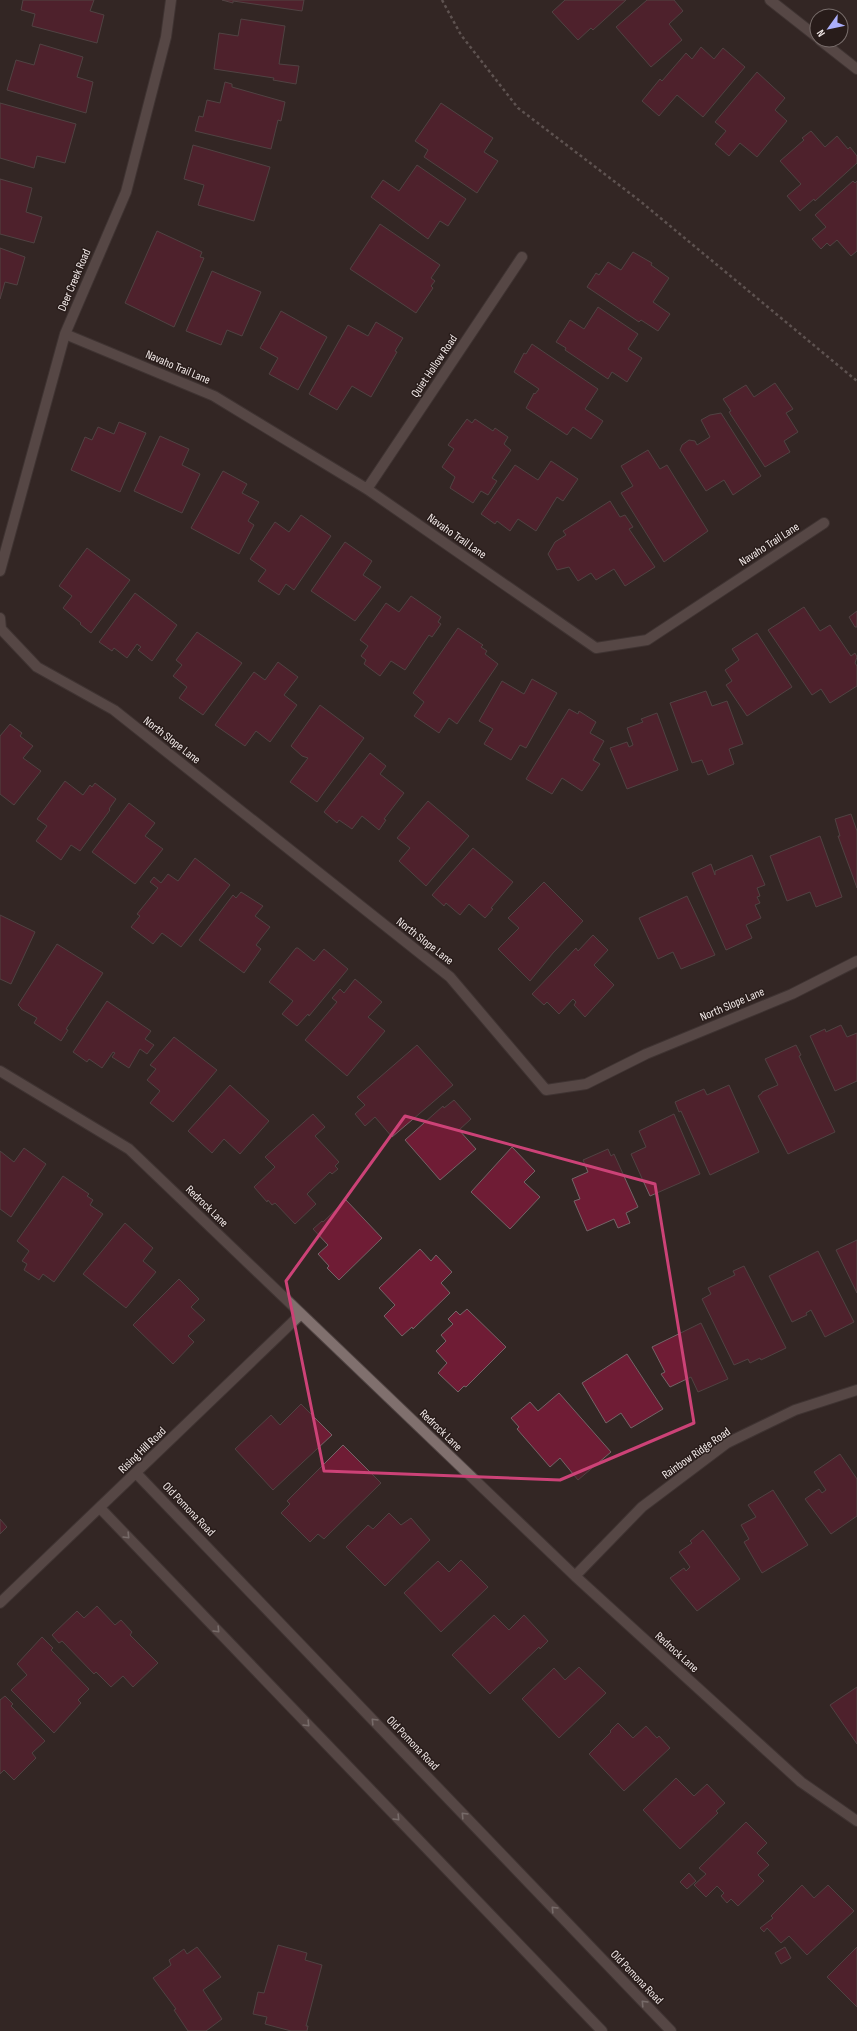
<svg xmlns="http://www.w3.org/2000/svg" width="857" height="2031" font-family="'Sofia Sans Condensed',sans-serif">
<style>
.building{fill:#6f1c35;stroke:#746467}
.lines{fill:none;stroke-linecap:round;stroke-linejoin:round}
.minor-casing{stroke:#4e4342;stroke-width:12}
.path{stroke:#928785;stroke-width:2.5;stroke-dasharray:3 3;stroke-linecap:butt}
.minor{stroke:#80706e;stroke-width:10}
.oneway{stroke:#cabfbd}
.marked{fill:none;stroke:#cc4277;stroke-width:3;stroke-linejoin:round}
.labels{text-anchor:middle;stroke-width:3;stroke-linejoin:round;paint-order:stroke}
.street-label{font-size:12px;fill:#f2e9e8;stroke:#281c1a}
</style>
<rect width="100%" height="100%" fill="#332624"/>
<path class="building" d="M23,0H94L90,11L104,15L97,43L32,26L35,14L21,10Z
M222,0H304L302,11L233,1V3Z
M565,0H626L593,30L591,28L578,40L552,12Z
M647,0H674L683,11L669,24L682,40L651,67L616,27Z
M241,19L285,26L279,64L299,66L296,84L273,80L274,78L214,69L219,33L238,36Z
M40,44L83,57L77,77L93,82L86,113L7,90L16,60L34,65Z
M701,47L714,59L723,48L745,67L703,117L677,95L659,116L642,101L660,79L662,81L686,53L692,59Z
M757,72L785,98L775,110L787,121L757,157L740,143L729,156L715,144L726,131L715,122Z
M225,82L232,84V87L285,102L281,121L278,120L271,149L195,131L199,116L203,117L207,100L220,103Z
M0,103L76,124L65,163L37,156L34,168L0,158Z
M441,103L493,138L484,152L498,161L477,193L424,157L428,150L415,141Z
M811,131L825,147L837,136L848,149L850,147L857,156V163L815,201L814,199L800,211L787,196L801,184L780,161L804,140L802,138Z
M193,145L270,167L254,221L198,205L204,185L184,179Z
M417,165L466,199L448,226L440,221L428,239L371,197L383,180L399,191Z
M0,179L32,188L26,212L42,217L34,243L0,234Z
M853,181L855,183L857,181V251L851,256L837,240L830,246L827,243L821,249L812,239L826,227L815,215Z
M380,224L440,265L431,278L435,281L431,286L433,288L416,313L350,269Z
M157,231L202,252L200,257L204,258L174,327L125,303Z
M0,248L25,257L17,285L5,282L0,299Z
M633,252L652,263L651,265L669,278L653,302L670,314L658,331L641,320L639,322L587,287L596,273L599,275L608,262L621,270Z
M212,271L261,292L242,336L227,330L221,345L186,331Z
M598,307L638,334L628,349L642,358L627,382L612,372L608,379L565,350L566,348L556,342L570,320L584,329Z
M281,311L327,337L298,390L269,374L278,358L260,348Z
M376,322L403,338L395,351L397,352L371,397L352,386L337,410L309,394L348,325L368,336Z
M532,344L598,389L585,409L603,421L591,439L573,427L567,435L526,408L534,393L535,394L539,389L514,372L524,353L526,354Z
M775,383L793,409L786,413L798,432L784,441L790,452L765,467L729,412L731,411L723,399L746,385L754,397Z
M721,413L761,476L733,495L724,480L706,491L680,450L682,445L689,440L695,441L697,445L710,437L701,420L710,415Z
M467,419L472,423L475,419L493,431L495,428L508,437L504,444L511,450L492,478L497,481L488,495L481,491L473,503L450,488L455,477L442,467L454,449L448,445Z
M119,422L146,433L120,492L71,470L85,437L92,440L98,427L114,434Z
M160,436L189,449L182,465L200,474L182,513L134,491Z
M648,450L660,469L667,465L708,531L664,562L621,493L633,486L621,466Z
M551,461L578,479L563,501L557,497L536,531L518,519L510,531L497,521L495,524L481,514L515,465L538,480Z
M223,471L247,484L242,493L259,502L248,521L254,525L239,554L191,528Z
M610,501L620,517L625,515L633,527L629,529L655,567L625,586L614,569L596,580L591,573L578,581L569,567L557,570L548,554L555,542L566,535L563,531Z
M301,515L331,536L294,590L286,584L279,595L258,581L266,570L250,559L275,522L289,532Z
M345,542L372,561L363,575L381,587L355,621L311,591Z
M87,548L130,580L91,633L80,624L81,623L63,608L72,596L59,586Z
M135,593L177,625L152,661L138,650L141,647L137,644L127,658L114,648L112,651L99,642Z
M411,596L441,617L438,622L441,624L432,637L429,635L405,670L391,661L380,676L364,664L366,660L361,656L368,646L360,640L386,603L399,612Z
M804,607L820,631L830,625L851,656L855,653L857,657L855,663L857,666V686L830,703L821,689L812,695L768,630Z
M857,611V627H855L849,617Z
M458,628L483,645L481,647L487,651L485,654L498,664L457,724L449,718L439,733L414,716L424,702L413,693Z
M197,632L242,663L203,715L179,698L187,687L173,676L182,665L176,660Z
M757,633L792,687L747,716L726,685L732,681L725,670L739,660L732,649Z
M278,662L298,677L284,695L297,705L270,742L256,731L245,746L215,725L254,672L265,680Z
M532,679L557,693L526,748L520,745L511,760L484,744L493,729L479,721L502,681L524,694Z
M706,691L712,706L727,701L743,744L729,749L734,764L708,775L702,760L692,763L670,703Z
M320,705L364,738L317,802L290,782L308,758L302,756L291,746Z
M569,709L578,714L579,711L596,722L590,733L604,741L593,760L600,764L582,791L562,778L552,794L526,779Z
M657,713L678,770L627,789L610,748L627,742L629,747L633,745L627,728L643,722L641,719Z
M10,724L22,733L20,736L33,746L23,758L41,771L14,805L0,794V736Z
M370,753L386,766L380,774L404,793L384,819L386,820L379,830L362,816L352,829L339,820L337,823L324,812Z
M65,781L83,795L90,785L92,787L95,783L116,799L109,809L110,810L80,851L71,845L61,860L36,841L47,826L37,819Z
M428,801L469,836L426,886L399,861L410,848L397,838Z
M129,803L155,823L145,836L163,849L135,884L92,852Z
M851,814L857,831V888L838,836H840L835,819Z
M820,836L842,897L816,907L810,892L787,901L770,856Z
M473,848L513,882L491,908L493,909L485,918L469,904L460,915L446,903L444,906L432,895Z
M752,855L765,885L757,888L760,896L757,897L760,903L755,905L761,918L746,925L752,938L726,950L692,873L711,864L715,875V871Z
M195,858L230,885L181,947L162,933L153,944L131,927L140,916L137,914L158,888L150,882L154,877L161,883L168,874L178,881Z
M544,882L583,921L553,953L530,981L498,949L519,928L508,918Z
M241,892L263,906L255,916L270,927L256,945L261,949L244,973L199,940L233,895L236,898Z
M687,896L715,955L681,969L673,952L658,959L639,918Z
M0,915L35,932L11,984L0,979Z
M593,935L608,950L594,965L614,985L585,1017L574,1005L576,1002L573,999L559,1014L547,1002L544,1005L532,994L576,948L578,951Z
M57,944L103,973L66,1029L68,1030L61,1041L34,1023L37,1018L21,1009V1008L18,1005Z
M296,948H298L314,961L324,949L348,969L309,1016L308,1014L297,1026L282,1014L293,1001L269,982Z
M355,979L382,1002L368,1017L385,1031L347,1076L305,1040L337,1002L332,998L340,989L344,993Z
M107,1001L151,1031L145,1039L154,1045L147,1054L140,1049L129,1068L112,1057L115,1053L113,1052L102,1068L89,1059L87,1062L73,1052Z
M841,1025L847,1037L857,1033V1081L835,1091L810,1036L825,1029L826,1032Z
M174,1037L217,1070L173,1122L150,1103L160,1091L147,1080L156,1069L150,1065Z
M417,1045L453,1085L392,1137L375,1117L365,1126L355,1114L365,1105L357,1097Z
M796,1045L801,1055L799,1056L835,1132L788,1154L758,1096L762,1093V1092L778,1085L765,1059Z
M230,1085L269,1121L240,1154L224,1139L212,1153L188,1131Z
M729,1085L759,1152L710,1175L681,1111L679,1112L675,1102L704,1089L707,1095Z
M454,1100L471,1119L459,1130L476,1149L440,1180L405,1140L443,1106L444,1108Z
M313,1114L325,1127L315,1136L339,1162L335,1166L338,1169L332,1174L330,1172L307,1194L316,1204L295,1224L275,1203L272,1205L268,1200L267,1202L254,1187L275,1167L265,1157Z
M674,1114L700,1174L650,1196L631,1154L646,1147L639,1131Z
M512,1147L535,1171L524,1182L540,1197L510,1229L471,1192Z
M24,1148L46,1164L11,1217L0,1209V1151L14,1162Z
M608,1149L611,1156L614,1154L638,1207L626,1213L630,1223L618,1228L614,1219L587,1231L574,1201L580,1199L572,1179L588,1172L583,1160Z
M63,1176L89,1194L87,1196L93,1200L90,1205L103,1214L54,1282L43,1274L39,1280L24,1270L27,1264L22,1261L29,1251L17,1241Z
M346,1200L382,1238L339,1280L327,1268L329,1266L318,1254L328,1245L313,1229L322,1221L323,1222Z
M125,1223L153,1248L143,1261L156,1272L126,1308L83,1274Z
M857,1240V1293L836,1250Z
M420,1249L431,1261L436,1255L452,1272L441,1283L450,1293L413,1329L412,1327L402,1336L384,1316L395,1305L379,1288Z
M818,1251L854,1322L825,1337L811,1310L806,1313L807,1315L792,1322L769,1276Z
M744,1266L786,1348L761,1360L760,1358L750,1363L748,1359L734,1365L702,1299L711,1294L708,1288L735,1275L733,1271Z
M179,1279L199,1299L191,1307L205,1320L188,1336L194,1342L173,1364L133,1325Z
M467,1309L506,1347L466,1387L464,1386L458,1392L438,1373L447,1363L436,1351L446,1341L441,1335L453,1324L448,1319L456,1311L460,1315Z
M701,1323L728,1379L698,1392L691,1377L670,1387L661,1374L665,1372L652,1347Z
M627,1354L663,1409L631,1428L621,1413L606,1423L582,1383Z
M559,1393L611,1452L578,1480L560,1458L550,1467L517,1429L519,1427L511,1418L530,1402L538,1411Z
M301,1404L332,1435L273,1490L235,1449L271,1415L280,1425Z
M343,1445L381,1483L324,1539L318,1534L310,1542L281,1513L290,1504L287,1501Z
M840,1454L857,1479V1516L831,1534L805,1499L819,1489L822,1493L826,1490L814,1472Z
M773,1490L808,1545L762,1573L744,1542L749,1539L741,1525L756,1517L748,1505Z
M389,1513L401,1525L411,1518L430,1540L385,1586L346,1547L368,1525L373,1529Z
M0,1519L7,1527L0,1534Z
M703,1530L740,1579L697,1611L670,1578L684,1568L686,1571L690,1567L679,1552L692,1543L690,1541Z
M461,1560L488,1587L441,1632L404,1593L438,1561L449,1572Z
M97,1606L115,1625L121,1620L132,1632L130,1635L158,1663L133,1687L123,1676L111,1687L96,1672L94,1674L62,1641L59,1643L52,1635L77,1611L84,1618Z
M494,1615L509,1630L524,1615L548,1641L540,1649L539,1647L490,1694L452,1655Z
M42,1637L53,1648L51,1650L89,1689L78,1700L81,1703L54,1733L11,1690L27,1675L17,1664Z
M579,1667L606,1693L559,1738L522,1699L554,1668L565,1680Z
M857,1687V1744L830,1705Z
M5,1696L13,1704L11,1706L45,1741L32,1753L36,1758L14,1780L4,1770L0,1774V1700Z
M618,1723L633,1738L646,1726L657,1738L659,1736L670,1748L624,1791L589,1754L611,1732L610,1731Z
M676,1778L694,1796L707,1784L725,1803L716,1811L718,1813L680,1849L643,1810Z
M746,1822L767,1843L757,1853L769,1865L758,1875L764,1881L738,1906L731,1899L727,1903L721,1896L724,1893L717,1886L706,1897L694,1885L706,1874L699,1868Z
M689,1873L696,1881L687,1889L680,1882Z
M802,1885L814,1898L828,1885L854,1911L807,1955L789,1936L781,1943L767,1928L764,1932L760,1928L773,1918L771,1916Z
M278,1945L307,1953L305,1960L322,1965L306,2026H308L307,2031H291L265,2024L267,2017L253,2014L258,1992L264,1993Z
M197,1947L221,1977L203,1990L222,2019L206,2031H188L174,2010L176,2009L153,1978L171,1965L169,1960L184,1949L187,1954Z
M785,1947L791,1958L781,1964L775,1953Z
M857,1947V2007L827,1977Z"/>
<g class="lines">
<defs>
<path id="minor" d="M770,0L817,37
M820,40L857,69
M65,334L214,396L367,489L596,648L647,640L824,523
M367,489L522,257
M0,571L65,334L126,192L166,37L171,0
M0,618L1,629L37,667L114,710L450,977L546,1090L586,1084L646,1054L792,994L857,961
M0,1071L129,1149L575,1576L801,1782L857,1821
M136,1473L671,2031
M100,1508L602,2031
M575,1576L642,1507L727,1443L795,1410L857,1390
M0,1603L301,1314"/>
</defs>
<use href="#minor" class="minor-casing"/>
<path class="path" d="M442,0L461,35L518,108L640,201L857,381"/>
<use href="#minor" class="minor"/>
</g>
<defs><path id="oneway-chevron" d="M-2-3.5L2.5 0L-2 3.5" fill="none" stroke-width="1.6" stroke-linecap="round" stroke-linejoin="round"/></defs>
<g class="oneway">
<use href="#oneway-chevron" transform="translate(127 1536) rotate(46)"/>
<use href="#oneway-chevron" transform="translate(217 1630) rotate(46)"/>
<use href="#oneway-chevron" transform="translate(374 1721) rotate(-134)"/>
<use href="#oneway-chevron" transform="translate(307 1724) rotate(46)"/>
<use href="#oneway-chevron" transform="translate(464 1815) rotate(-134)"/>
<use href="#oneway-chevron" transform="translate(397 1818) rotate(46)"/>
<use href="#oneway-chevron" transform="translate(554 1909) rotate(-134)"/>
<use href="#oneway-chevron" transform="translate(644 2003) rotate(-134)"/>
</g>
<path d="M0 0H857V2031H0ZM405,1116L655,1184L694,1423L560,1480L324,1471L286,1281Z" fill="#332624" fill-opacity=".55" fill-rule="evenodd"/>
<path class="marked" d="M405,1116L655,1184L694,1423L560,1480L324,1471L286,1281Z"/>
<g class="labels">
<g class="street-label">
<text transform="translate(74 280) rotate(-67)" y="4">Deer Creek Road</text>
<text transform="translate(434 366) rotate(-56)" y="4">Quiet Hollow Road</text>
<text transform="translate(178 367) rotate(23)" y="4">Navaho Trail Lane</text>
<text transform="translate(457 536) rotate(35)" y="4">Navaho Trail Lane</text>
<text transform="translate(769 544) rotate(-33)" y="4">Navaho Trail Lane</text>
<text transform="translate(172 740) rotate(38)" y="4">North Slope Lane</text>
<text transform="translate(425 941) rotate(38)" y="4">North Slope Lane</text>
<text transform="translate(732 1004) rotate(-23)" y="4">North Slope Lane</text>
<text transform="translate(207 1206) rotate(44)" y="4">Redrock Lane</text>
<text transform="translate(441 1430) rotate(44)" y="4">Redrock Lane</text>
<text transform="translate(142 1450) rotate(-44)" y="4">Rising Hill Road</text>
<text transform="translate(696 1453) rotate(-35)" y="4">Rainbow Ridge Road</text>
<text transform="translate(189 1509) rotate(46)" y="4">Old Pomona Road</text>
<text transform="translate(677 1652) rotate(42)" y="4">Redrock Lane</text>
<text transform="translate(413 1743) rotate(46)" y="4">Old Pomona Road</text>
<text transform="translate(637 1977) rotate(46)" y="4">Old Pomona Road</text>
</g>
</g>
<g transform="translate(829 28) rotate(237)"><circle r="19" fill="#281c1a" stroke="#796e6c"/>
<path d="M0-3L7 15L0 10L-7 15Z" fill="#abaffb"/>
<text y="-6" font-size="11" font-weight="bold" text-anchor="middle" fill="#f2e9e8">N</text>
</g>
</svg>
